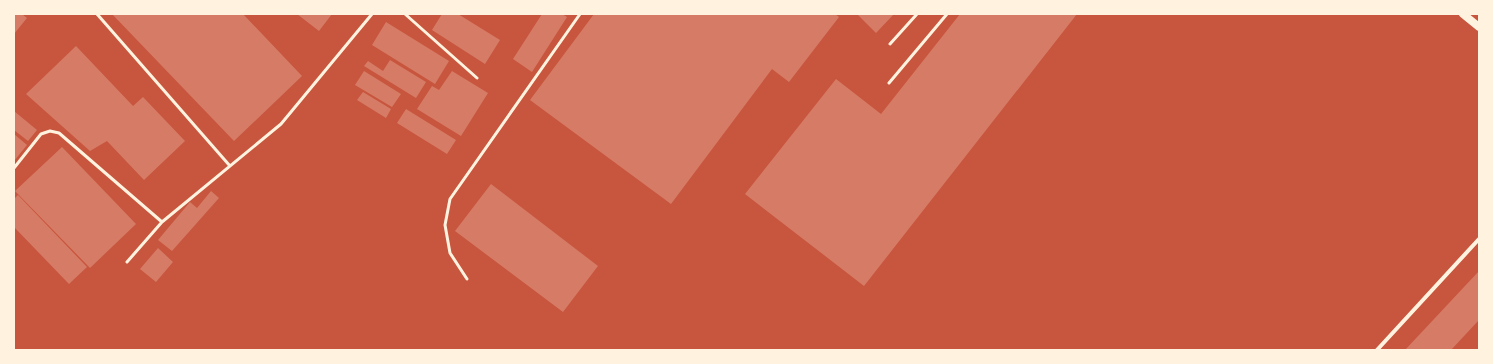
<svg xmlns="http://www.w3.org/2000/svg" width="1493" height="364" font-family="'DM Sans',sans-serif">
<style>
.building{fill:#d67c66}
.lines{fill:none;stroke-linecap:round;stroke-linejoin:round}
.service{stroke:#fff3e0;stroke-width:3}
.minor{stroke:#fff3e0;stroke-width:4}
.secondary{stroke:#fff3e0;stroke-width:8}
</style>
<rect width="100%" height="100%" fill="#c8553d"/>
<path class="building" d="M14,14H22L27,18L14,34Z
M112,14H243L302,76L234,141Z
M297,14H332L319,31Z
M442,14H458L500,40L485,64L432,30Z
M542,14H562L567,17L532,72L513,59Z
M594,14H835L839,17L789,82L772,69L671,204L530,100Z
M857,14H894L876,33Z
M960,14H1077L864,286L745,194L836,79L881,114Z
M386,22L449,61L435,84L372,45Z
M76,46L133,106L143,97L185,141L144,180L107,141L90,151L26,94Z
M390,60L426,82L416,98L364,66L368,61L383,71Z
M364,71L401,94L392,107L355,85Z
M452,71L488,93L461,136L417,109L432,86L439,90Z
M363,92L391,109L386,118L357,100Z
M406,109L456,140L447,154L397,123Z
M14,111L37,130L28,141L14,130Z
M14,134L27,145L14,161Z
M62,147L136,224L90,268L15,191Z
M491,184L598,266L563,312L455,231Z
M211,191L219,198L172,251L158,240L190,202L197,208Z
M18,195L87,267L69,284L14,227V199Z
M158,248L173,262L156,282L140,269Z
M1479,271V320L1451,350H1405Z"/>
<g class="lines">
<path class="service" d="M97,14L230,166
M405,14L477,78
M890,44L917,14
M889,83L947,14
M14,168L41,134L50,131L59,133L162,222
M127,262L162,222L281,124L372,14
M467,279L450,253L445,225L450,199L580,14"/>
<path class="minor" d="M1377,350L1479,239"/>
<path class="secondary" d="M1463,14L1479,27"/>
</g>
<rect width="1493" height="364" fill="none" stroke="#fff3e0" stroke-width="30"/>
</svg>
